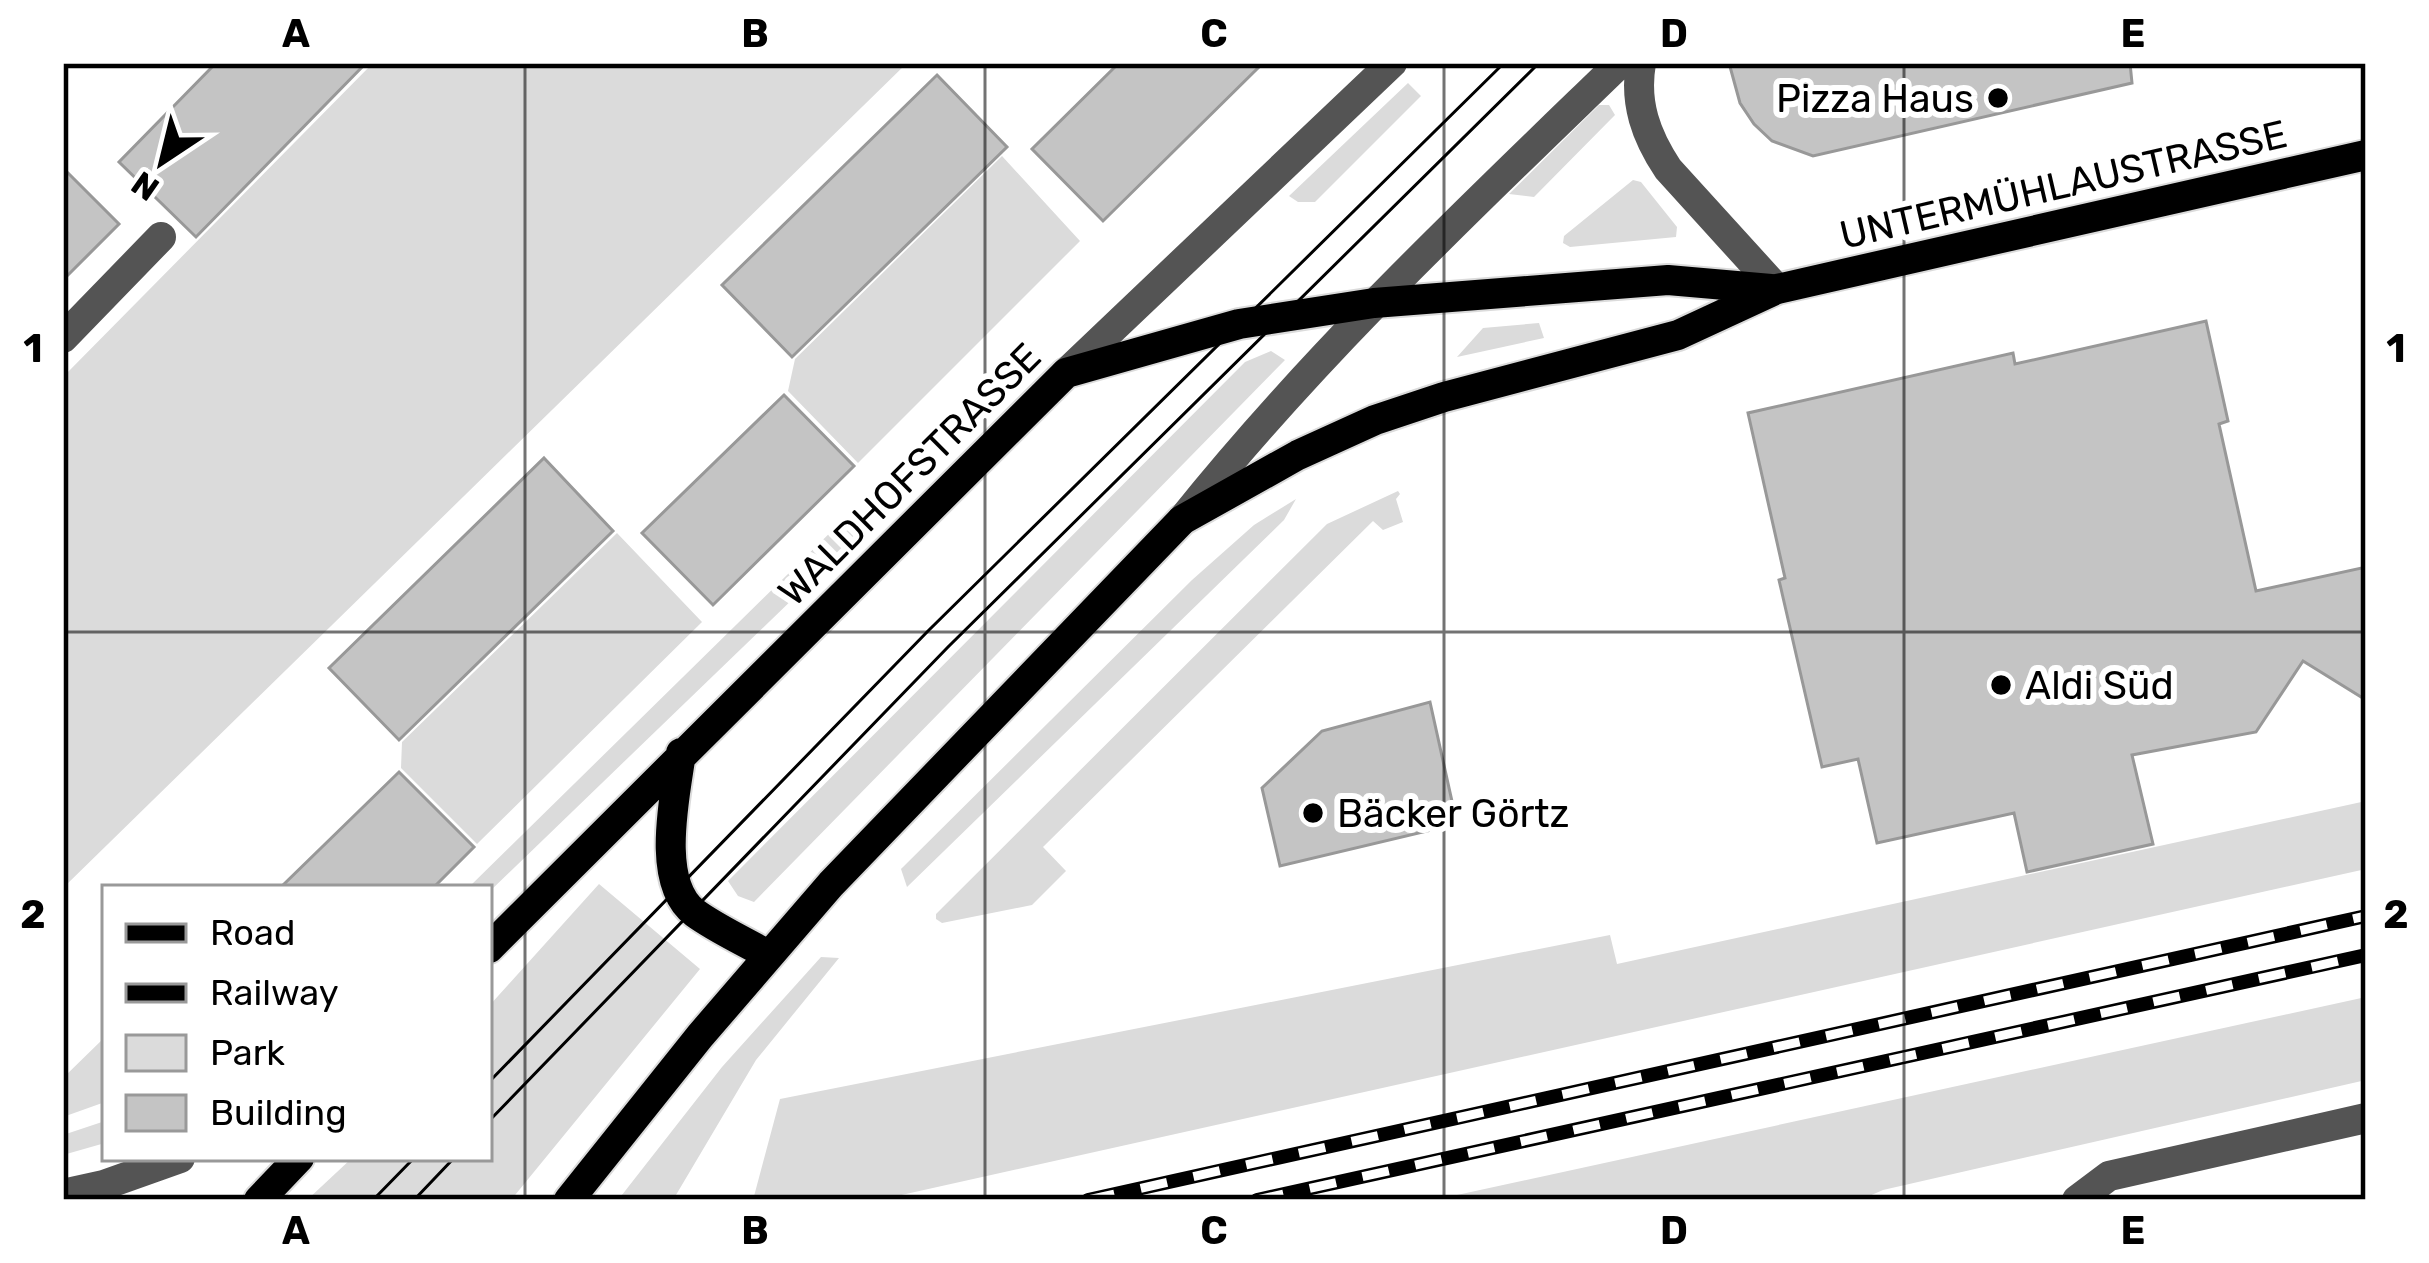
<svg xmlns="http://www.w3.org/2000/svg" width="2429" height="1263" font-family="Rubik,sans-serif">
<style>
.green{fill:#dbdbdb}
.building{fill:#c4c4c4;stroke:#989898;stroke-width:3}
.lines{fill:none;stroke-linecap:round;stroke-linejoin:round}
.major-casing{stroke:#dbdbdb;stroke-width:34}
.minor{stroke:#545454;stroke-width:30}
.major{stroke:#000;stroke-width:30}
.tram{stroke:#000;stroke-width:3}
.rail-casing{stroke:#000;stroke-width:14}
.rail{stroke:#fff;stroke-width:9;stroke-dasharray:27;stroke-linecap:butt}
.grid{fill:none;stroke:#000;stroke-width:3;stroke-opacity:0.55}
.poi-dot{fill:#000;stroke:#fff;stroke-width:4.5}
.labels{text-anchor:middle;stroke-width:12;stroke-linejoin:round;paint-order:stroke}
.poi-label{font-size:39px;fill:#000;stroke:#fff;text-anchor:start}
.street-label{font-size:39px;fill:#000;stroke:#fff}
.neatline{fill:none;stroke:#000;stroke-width:4.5}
.grid-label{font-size:39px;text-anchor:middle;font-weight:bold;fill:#000}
</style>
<rect width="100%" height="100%" fill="#fff"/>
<path class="green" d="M373,63H907L63,888V377Z
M1408,83L1421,96L1315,202H1298L1289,196Z
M1599,105H1609L1615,115L1534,197L1509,194Z
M1002,156L1080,241L858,463L788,391L795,359Z
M1633,180L1641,182L1677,227L1676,237L1570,247L1563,243L1564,236Z
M1539,323L1544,338L1457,357L1483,328Z
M1271,351L1285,360L754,902L738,896L728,881L1245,362Z
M1398,491L1400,494L1396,499L1403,522L1383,530L1373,521L1043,847L1066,871L1032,905L942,923L936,919V914L1327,524Z
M1296,499L1284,520L907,887L901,869L1192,580L1254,525Z
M842,521L857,537L489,892V888H468Z
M617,533L702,622L477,844L401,768L402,742Z
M2366,801V869L879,1200H753L780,1099L1610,935L1617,964Z
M599,884L700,969L511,1200H307L352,1158H489V1006Z
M821,957L839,958L756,1060L673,1200H618L722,1067Z
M2366,997V1080L1883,1190L1860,1200H1434Z
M105,1037V1102L63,1117V1078Z
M105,1121V1143L63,1155V1135Z"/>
<path class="building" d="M216,63H366L196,237L119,162Z
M1119,63H1263L1103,221L1032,149Z
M1729,63H2130L2132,83L1813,156L1772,141L1754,124L1740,103Z
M937,75L1007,147L792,357L722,285Z
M63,168L119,224L63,280Z
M2206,321L2228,421L2219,424L2256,591L2366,567V700L2303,661L2256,732L2132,755L2153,844L2027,872L2014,813L1877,843L1858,759L1822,767L1779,580L1785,578L1748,413L2013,353L2015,364Z
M784,395L854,466L713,605L642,533Z
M544,458L613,531L399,740L329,668Z
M1430,702L1457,824L1280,866L1262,788L1322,731Z
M399,772L474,847L433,888H280Z"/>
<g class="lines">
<defs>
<path id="major" d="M681,753C675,796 655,883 695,913C717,929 744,941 768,955
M489,948L1066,373L1239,324L1374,303L1668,280L1771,289
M259,1200L299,1158
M569,1200L700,1036L831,884L1182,520L1298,455L1375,420L1444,397L1678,335L1777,289L2366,155"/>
</defs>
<use href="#major" class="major-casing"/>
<path class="minor" d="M1641,63C1634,103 1646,136 1668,169L1777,289
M63,338L161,237
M1066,373L1392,63
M1182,520C1315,354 1467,211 1620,63
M63,1194L104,1185L180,1158
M2077,1200L2109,1176L2366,1118"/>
<use href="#major" class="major"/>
<path class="tram" d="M489,1082L928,631L1504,63
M489,1121L948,647L1539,63
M373,1200L414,1158
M414,1200L454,1158"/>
<defs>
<path id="rail" d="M1088,1200L2366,916
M1257,1200L2366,955"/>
</defs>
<use href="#rail" class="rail-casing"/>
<use href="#rail" class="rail"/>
</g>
<path class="grid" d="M525,63V1200M985,63V1200M1444,63V1200M1904,63V1200M63,632H2366"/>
<g class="poi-dot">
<circle cx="1998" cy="98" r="12"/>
<circle cx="2001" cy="685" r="12"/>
<circle cx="1313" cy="813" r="12"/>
</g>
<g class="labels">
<g class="poi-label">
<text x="1974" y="112" text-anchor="end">Pizza Haus</text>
<text x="2025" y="699">Aldi Süd</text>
<text x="1337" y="827">Bäcker Görtz</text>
</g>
<g class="street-label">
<text transform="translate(2063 184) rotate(-13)" y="14">UNTERMÜHLAUSTRASSE</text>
<text transform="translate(909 474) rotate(-45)" y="14">WALDHOFSTRASSE</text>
</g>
</g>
<rect width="2429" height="1263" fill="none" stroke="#ffffff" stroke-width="132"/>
<rect x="102" y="885" width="390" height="276" fill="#ffffff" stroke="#999999" stroke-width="3"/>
<rect x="126" y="924" width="60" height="18" fill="#000000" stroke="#999999" stroke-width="3"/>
<text x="210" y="945" font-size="36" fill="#000000">Road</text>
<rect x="126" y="984" width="60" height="18" fill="#000000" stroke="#999999" stroke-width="3"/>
<text x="210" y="1005" font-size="36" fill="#000000">Railway</text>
<rect x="126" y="1035" width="60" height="36" fill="#dbdbdb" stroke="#999999" stroke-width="3"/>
<text x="210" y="1065" font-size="36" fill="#000000">Park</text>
<rect x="126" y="1095" width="60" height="36" fill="#c4c4c4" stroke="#999999" stroke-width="3"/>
<text x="210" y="1125" font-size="36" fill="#000000">Building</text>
<g transform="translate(162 162) rotate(215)" stroke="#ffffff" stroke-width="9" paint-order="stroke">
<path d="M0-9L21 45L0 30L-21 45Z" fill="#000000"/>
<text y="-18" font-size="33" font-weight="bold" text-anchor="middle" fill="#000000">N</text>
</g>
<rect x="66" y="66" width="2297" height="1131" class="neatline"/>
<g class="grid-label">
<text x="296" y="47">A</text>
<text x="755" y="47">B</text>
<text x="1214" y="47">C</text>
<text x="1674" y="47">D</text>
<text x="2133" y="47">E</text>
<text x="33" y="362">1</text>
<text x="2396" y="362">1</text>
<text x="33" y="928">2</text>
<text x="2396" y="928">2</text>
<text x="296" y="1244">A</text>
<text x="755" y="1244">B</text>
<text x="1214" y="1244">C</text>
<text x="1674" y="1244">D</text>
<text x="2133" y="1244">E</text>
</g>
</svg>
